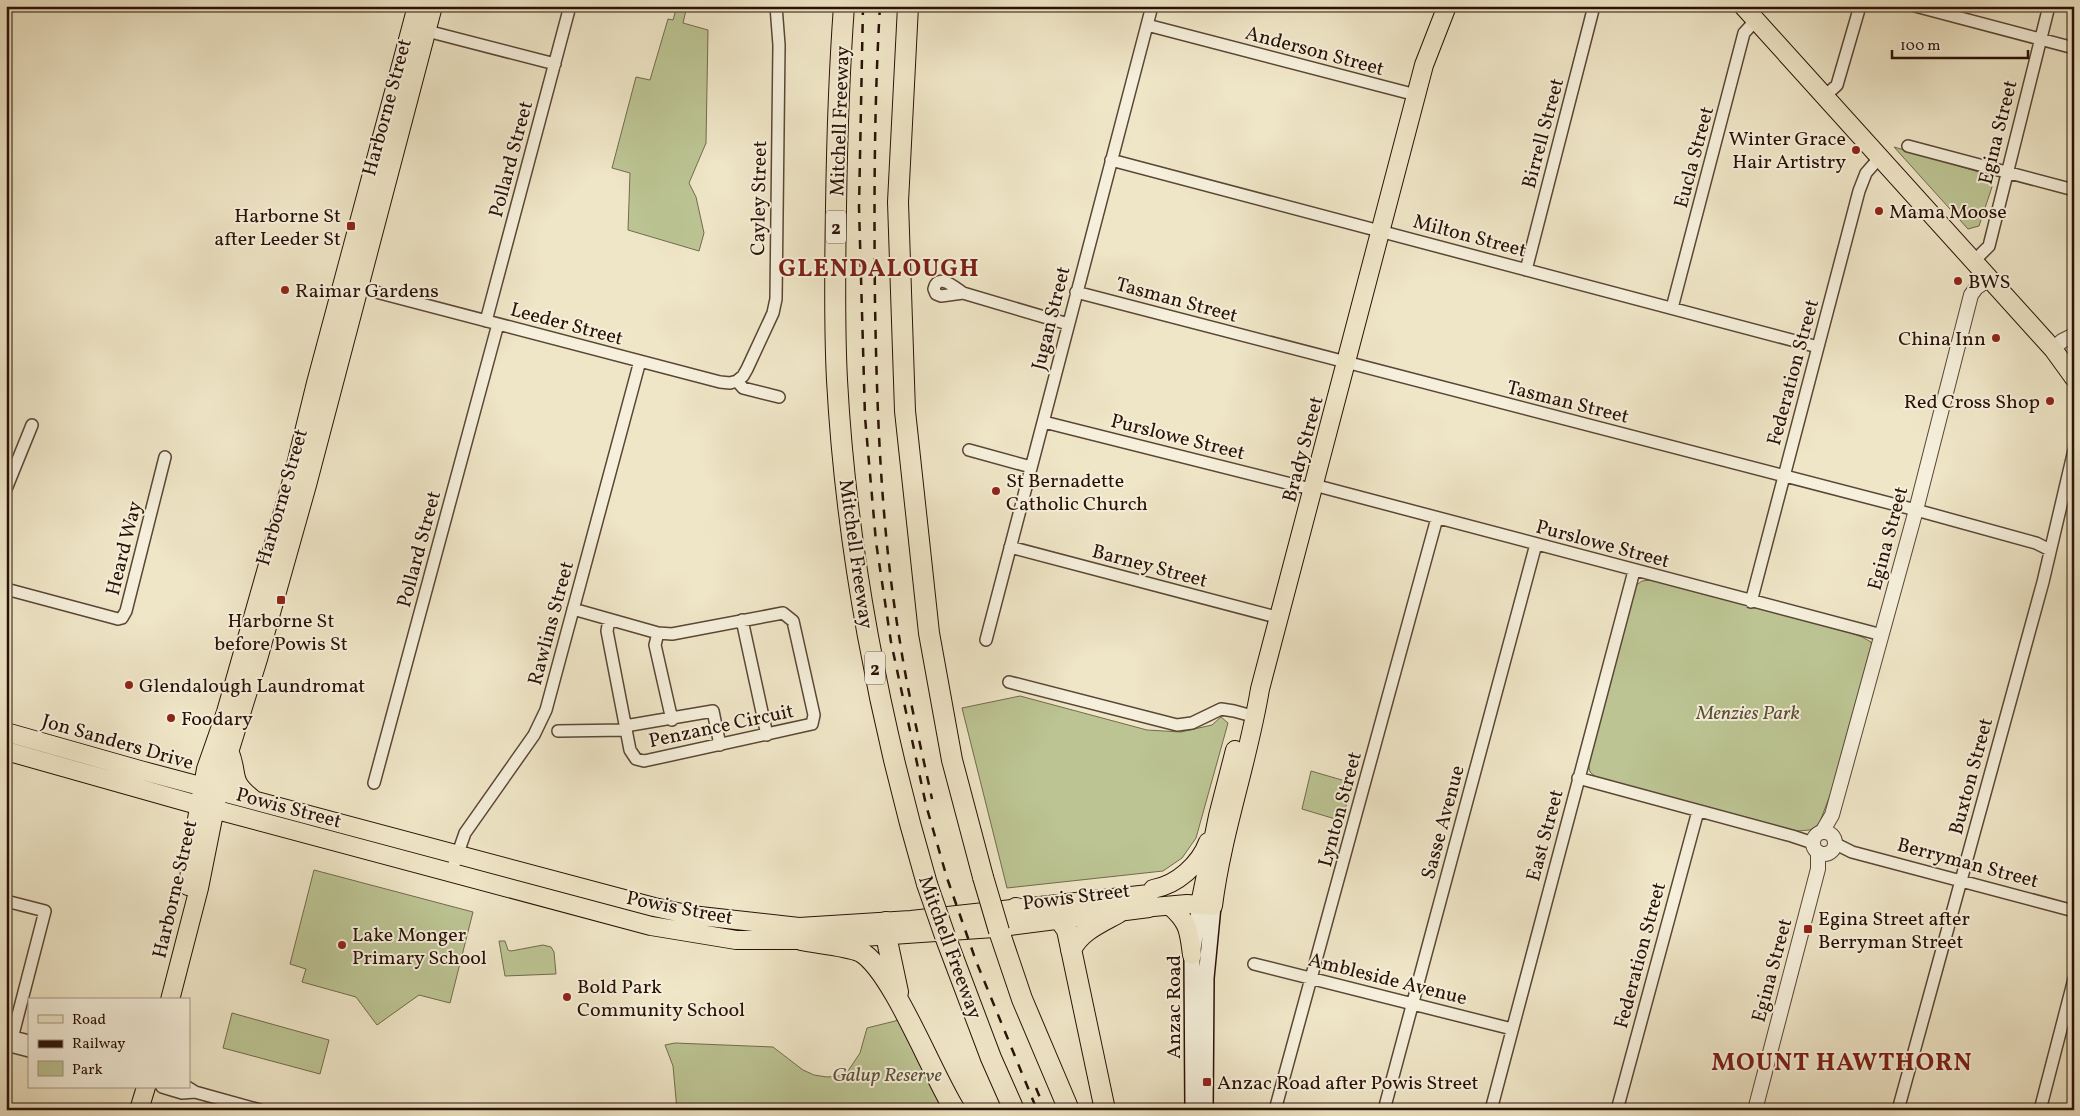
<svg xmlns="http://www.w3.org/2000/svg" width="2080" height="1116" font-family="Vollkorn,serif">
<style>
.green{fill:#bcc493;stroke:#726a4c}
.lines{fill:none;stroke-linecap:round;stroke-linejoin:round}
.minor-casing{stroke:#5a4636;stroke-width:14}
.tertiary-casing{stroke:#5a4636;stroke-width:16}
.secondary-casing{stroke:#291106;stroke-width:18}
.primary-casing{stroke:#291106;stroke-width:20}
.motorway-casing{stroke:#291106;stroke-width:22}
.minor{stroke:#f5efdb;stroke-width:11}
.tertiary{stroke:#f5efdb;stroke-width:14}
.secondary{stroke:#f5efdb;stroke-width:15}
.primary{stroke:#efe6c7;stroke-width:18}
.motorway{stroke:#efe6c7;stroke-width:20}
.rail{stroke:#291106;stroke-width:2.5;stroke-dasharray:9 9;stroke-linecap:butt}
.motorway-bridge-casing{stroke:#291106;stroke-width:22;stroke-linecap:butt}
.motorway-bridge{stroke:#efe6c7;stroke-width:20}
.poi-dot{fill:#8f2418;stroke:#f5efdb;stroke-width:2}
.labels{text-anchor:middle;stroke-width:4;stroke-linejoin:round;paint-order:stroke}
.shield{fill:#f5efdb;stroke:#665446;stroke-width:1}
.shield-label{font-size:19px;font-weight:bold;fill:#291106}
.street-label{font-size:20px;fill:#291106;stroke:#f5efdb}
.poi-label{font-size:20px;fill:#291106;stroke:#f5efdb;text-anchor:start}
.park-label{font-size:20px;font-style:italic;fill:#5c5037;stroke:#f5efdb}
.district-label{font-size:25px;font-weight:bold;letter-spacing:1px;fill:#7a1f14;stroke:#f5efdb}
</style>
<rect width="100%" height="100%" fill="#efe6c7"/>
<filter id="stains"><feTurbulence type="fractalNoise" baseFrequency=".004" numOctaves="4"/><feColorMatrix values="0 0 0 0 .2 0 0 0 0 .09 0 0 0 0 .02 0 0 0 .5 -.17"/></filter>
<radialGradient id="worn" r=".72"><stop offset=".6" stop-color="#630" stop-opacity="0"/><stop offset="1" stop-color="#630" stop-opacity=".3"/></radialGradient>
<path class="green" d="M677,6H687L683,23L708,30L706,143L689,183L696,197L704,233L699,251L628,230L630,173L612,168L636,77L650,80L668,19L673,20Z
M1894,147L1989,175L1992,187L1979,226L1968,229Z
M1651,580L1851,633L1862,637L1871,642L1872,649L1840,769L1819,824L1810,830L1797,831L1597,778L1590,772L1588,762L1635,586L1642,581Z
M1020,696L1147,730L1181,732L1212,725L1221,717L1228,723L1196,838L1182,858L1163,871L1007,888L962,708Z
M1311,771L1352,783L1342,821L1302,809Z
M314,870L473,912L450,1003L419,995L377,1025L356,997L302,982L306,969L290,964Z
M499,941H505L508,950L511,951L543,945L551,947L554,952L556,974L505,976Z
M232,1013L329,1040L320,1074L223,1048Z
M899,1020L945,1110H677L673,1066L665,1045L675,1043L773,1047L803,1070L814,1075L827,1077L838,1076L848,1071L860,1053L867,1028Z"/>
<g class="lines">
<defs>
<path id="minor" d="M1915,6L2074,48
M1147,25L1416,95
M427,31L555,64
M1825,96L1837,85L1860,6
M1908,146L2074,190
M1111,160L1818,347
M1974,261L1989,246L2049,6
M1526,270L1594,6
M353,286L720,382L730,383L737,381L743,388L779,397
M1076,292L1916,510L2036,543L2050,550
M963,293C954,287 938,272 934,289L936,294L941,296L963,293L1068,324
M1672,308L1744,33L1756,20
M486,321L570,6
M737,381L743,376L747,369L773,313L776,299L779,45L776,6
M1044,422L1303,487
M969,450L1031,467
M1314,485L1882,635
M6,489L32,425
M1010,547L1280,618
M6,589L118,619L122,618L126,611L165,457
M1751,602L1859,191L1866,173L1880,157
M573,609L658,633L672,634L783,613L793,621L814,715L812,724L644,761L636,759L630,750L607,631L609,620
M742,620L767,735
M658,633L655,645L672,720
M986,640L1152,6
M1009,682L1177,725L1192,723L1221,709L1234,711L1256,717
M625,726L713,711L720,745
M558,731L626,730
M1578,778L1792,836L1813,843
M374,783L498,324
M1836,844L1852,852L2074,911
M451,873L465,833L534,735L546,710L640,361
M6,901L45,911L10,1046
M1254,964L1512,1029
M6,1035L29,1041
M6,1045L29,1051
M162,1087L182,1093L195,1092
M187,1087L195,1092L260,1110
M1275,1110L1437,518
M1384,1110L1536,544
M1491,1110L1634,571
M1617,1110L1698,811
M1898,1110L2043,582L2074,450
M2040,1110L2074,979"/>
<path id="tertiary" d="M2053,349L2062,341L2074,335
M1813 843a11 11 0 1 1 22 0a11 11 0 1 1-22 0Z
M1822,832L1832,815L1916,510L1971,295L1976,288L1989,279
M1755,1110L1818,869V852"/>
<path id="secondary" d="M1193,1110L1192,955L1200,904
M1205,1110L1206,978L1213,906"/>
<path id="primary" d="M1743,6L2053,349L2074,378
M6,732L140,770L654,907L691,915L799,927L911,920L1149,894
M6,751L187,802L651,926L736,940H819L994,928L1149,908
M230,753C239,777 229,780 253,799
M188,886L197,819L206,769L226,712L293,477L316,383L417,6
M1153,889C1177,885 1200,864 1208,842
M1200,904L1218,816L1235,750
M1170,906C1189,922 1189,932 1192,955
M1153,907L1187,904L1213,906C1222,833 1248,762 1260,689L1424,65L1447,6
M170,1000L199,888L221,778L258,659L307,485L433,6
M139,1110L146,1087"/>
<path id="motorway" d="M844,6C839,73 837,140 836,207C835,265 834,322 837,380C846,548 880,724 927,884
M908,6L898,202L905,411L929,633L952,760L983,877
M1016,908L1060,920L1067,930L1105,1110
M886,922L888,945L898,992
M999,931L1022,999L1069,1110
M945,936L991,1058L1014,1110
M801,940C816,943 849,946 861,952C893,971 932,1074 955,1110
M1071,950C1080,931 1100,923 1118,913"/>
</defs>
<use href="#minor" class="minor-casing"/>
<use href="#tertiary" class="tertiary-casing"/>
<use href="#secondary" class="secondary-casing"/>
<use href="#primary" class="primary-casing"/>
<use href="#motorway" class="motorway-casing"/>
<use href="#minor" class="minor"/>
<use href="#tertiary" class="tertiary"/>
<use href="#secondary" class="secondary"/>
<use href="#primary" class="primary"/>
<use href="#motorway" class="motorway"/>
<path class="rail" d="M863,6L859,207L865,417L876,542L891,642L926,805L947,878L976,961L1037,1110
M880,6C874,105 874,204 875,303C877,416 881,530 900,642C908,695 921,747 932,799
M1036,1088L1045,1110"/>
<defs>
<path id="motorway-bridge" d="M983,877L999,931
M927,884L945,936"/>
</defs>
<use href="#motorway-bridge" class="motorway-bridge-casing"/>
<use href="#motorway-bridge" class="motorway-bridge"/>
</g>
<g class="poi-dot">
<circle cx="1856" cy="150" r="5"/>
<circle cx="1879" cy="211" r="5"/>
<rect x="346" y="221" width="10" height="10" rx="2.5"/>
<circle cx="1958" cy="281" r="5"/>
<circle cx="285" cy="290" r="5"/>
<circle cx="1996" cy="338" r="5"/>
<circle cx="2050" cy="401" r="5"/>
<circle cx="996" cy="491" r="5"/>
<rect x="276" y="595" width="10" height="10" rx="2.5"/>
<circle cx="129" cy="685" r="5"/>
<circle cx="171" cy="718" r="5"/>
<rect x="1803" y="924" width="10" height="10" rx="2.5"/>
<circle cx="342" cy="945" r="5"/>
<circle cx="567" cy="997" r="5"/>
<rect x="1202" y="1077" width="10" height="10" rx="2.5"/>
</g>
<g class="labels">
<g class="shield">
<rect x="826" y="210.5" width="20" height="33" rx="4"/>
<rect x="865" y="651.5" width="20" height="33" rx="4"/>
</g>
<g class="shield-label">
<text x="836" y="234">2</text>
<text x="875" y="675">2</text>
</g>
<g class="street-label">
<text transform="translate(1315 50) rotate(15)" y="7">Anderson Street</text>
<text transform="translate(386 107) rotate(-75)" y="7">Harborne Street</text>
<text transform="translate(839 121) rotate(-88)" y="7">Mitchell Freeway</text>
<text transform="translate(1997 132) rotate(-76)" y="7">Egina Street</text>
<text transform="translate(1542 133) rotate(-75)" y="7">Birrell Street</text>
<text transform="translate(1693 157) rotate(-75)" y="7">Eucla Street</text>
<text transform="translate(510 159) rotate(-75)" y="7">Pollard Street</text>
<text transform="translate(758 198) rotate(-89)" y="7">Cayley Street</text>
<text transform="translate(1470 235) rotate(15)" y="7">Milton Street</text>
<text transform="translate(1177 299) rotate(15)" y="7">Tasman Street</text>
<text transform="translate(1050 318) rotate(-76)" y="7">Jugan Street</text>
<text transform="translate(567 323) rotate(15)" y="7">Leeder Street</text>
<text transform="translate(1792 372) rotate(-75)" y="7">Federation Street</text>
<text transform="translate(1568 401) rotate(14)" y="7">Tasman Street</text>
<text transform="translate(1178 436) rotate(14)" y="7">Purslowe Street</text>
<text transform="translate(1302 449) rotate(-75)" y="7">Brady Street</text>
<text transform="translate(281 497) rotate(-74)" y="7">Harborne Street</text>
<text transform="translate(1887 538) rotate(-75)" y="7">Egina Street</text>
<text transform="translate(1603 543) rotate(15)" y="7">Purslowe Street</text>
<text transform="translate(123 548) rotate(-76)" y="7">Heard Way</text>
<text transform="translate(418 549) rotate(-75)" y="7">Pollard Street</text>
<text transform="translate(857 554) rotate(82)" y="7">Mitchell Freeway</text>
<text transform="translate(1150 565) rotate(15)" y="7">Barney Street</text>
<text transform="translate(550 623) rotate(-75)" y="7">Rawlins Street</text>
<text transform="translate(721 725) rotate(-12)" y="7">Penzance Circuit</text>
<text transform="translate(118 741) rotate(16)" y="7">Jon Sanders Drive</text>
<text transform="translate(1970 776) rotate(-75)" y="7">Buxton Street</text>
<text transform="translate(289 807) rotate(15)" y="7">Powis Street</text>
<text transform="translate(1339 809) rotate(-75)" y="7">Lynton Street</text>
<text transform="translate(1442 822) rotate(-75)" y="7">Sasse Avenue</text>
<text transform="translate(1544 835) rotate(-75)" y="7">East Street</text>
<text transform="translate(1968 862) rotate(15)" y="7">Berryman Street</text>
<text transform="translate(174 889) rotate(-77)" y="7">Harborne Street</text>
<text transform="translate(1076 896) rotate(-7)" y="7">Powis Street</text>
<text transform="translate(680 907) rotate(11)" y="7">Powis Street</text>
<text transform="translate(951 947) rotate(70)" y="7">Mitchell Freeway</text>
<text transform="translate(1639 955) rotate(-75)" y="7">Federation Street</text>
<text transform="translate(1771 970) rotate(-75)" y="7">Egina Street</text>
<text transform="translate(1388 978) rotate(14)" y="7">Ambleside Avenue</text>
<text transform="translate(1173 1007) rotate(-90)" y="7">Anzac Road</text>
</g>
<g class="poi-label">
<text x="1846" y="145" text-anchor="end">Winter Grace<tspan x="1846" dy="23">Hair Artistry</tspan></text>
<text x="1889" y="218">Mama Moose</text>
<text x="341" y="222" text-anchor="end">Harborne St<tspan x="341" dy="23">after Leeder St</tspan></text>
<text x="1968" y="288">BWS</text>
<text x="295" y="297">Raimar Gardens</text>
<text x="1986" y="345" text-anchor="end">China Inn</text>
<text x="2040" y="408" text-anchor="end">Red Cross Shop</text>
<text x="1006" y="487">St Bernadette<tspan x="1006" dy="23">Catholic Church</tspan></text>
<text x="281" y="627" text-anchor="middle">Harborne St<tspan x="281" dy="23">before Powis St</tspan></text>
<text x="139" y="692">Glendalough Laundromat</text>
<text x="181" y="725">Foodary</text>
<text x="1818" y="925">Egina Street after<tspan x="1818" dy="23">Berryman Street</tspan></text>
<text x="352" y="941">Lake Monger<tspan x="352" dy="23">Primary School</tspan></text>
<text x="577" y="993">Bold Park<tspan x="577" dy="23">Community School</tspan></text>
<text x="1217" y="1089">Anzac Road after Powis Street</text>
</g>
<g class="park-label">
<text x="1748" y="719">Menzies Park</text>
<text x="887" y="1081">Galup Reserve</text>
</g>
<g class="district-label">
<text x="879" y="276">GLENDALOUGH</text>
<text x="1842" y="1070">MOUNT HAWTHORN</text>
</g>
</g>
<rect width="2080" height="1116" fill="none" stroke="#efe6c7" stroke-width="25"/>
<rect x="8" y="8" width="2065" height="1101" fill="none" stroke="#291106" stroke-width="2.5"/>
<rect x="12" y="12" width="2055" height="1091" fill="none" stroke="#291106"/>
<rect x="28" y="998" width="162" height="90" fill="#f5efdb" stroke="#a39686"/>
<rect x="38" y="1015" width="25" height="8" fill="#efe6c7" stroke="#a39686"/>
<text x="72" y="1024" font-size="15" fill="#291106">Road</text>
<rect x="38" y="1040" width="25" height="8" fill="#291106" stroke="#a39686"/>
<text x="72" y="1048" font-size="15" fill="#291106">Railway</text>
<rect x="38" y="1061" width="25" height="15" fill="#bcc493" stroke="#a39686"/>
<text x="72" y="1074" font-size="15" fill="#291106">Park</text>
<path d="M1892 50v8h136v-8" fill="none" stroke="#291106" stroke-width="2.5"/>
<text x="1900" y="50" font-size="15" fill="#291106" stroke="#f5efdb" stroke-width="4" paint-order="stroke">100 m</text>
<rect width="100%" height="100%" filter="url(#stains)"/>
<rect width="100%" height="100%" fill="url(#worn)"/>
</svg>
